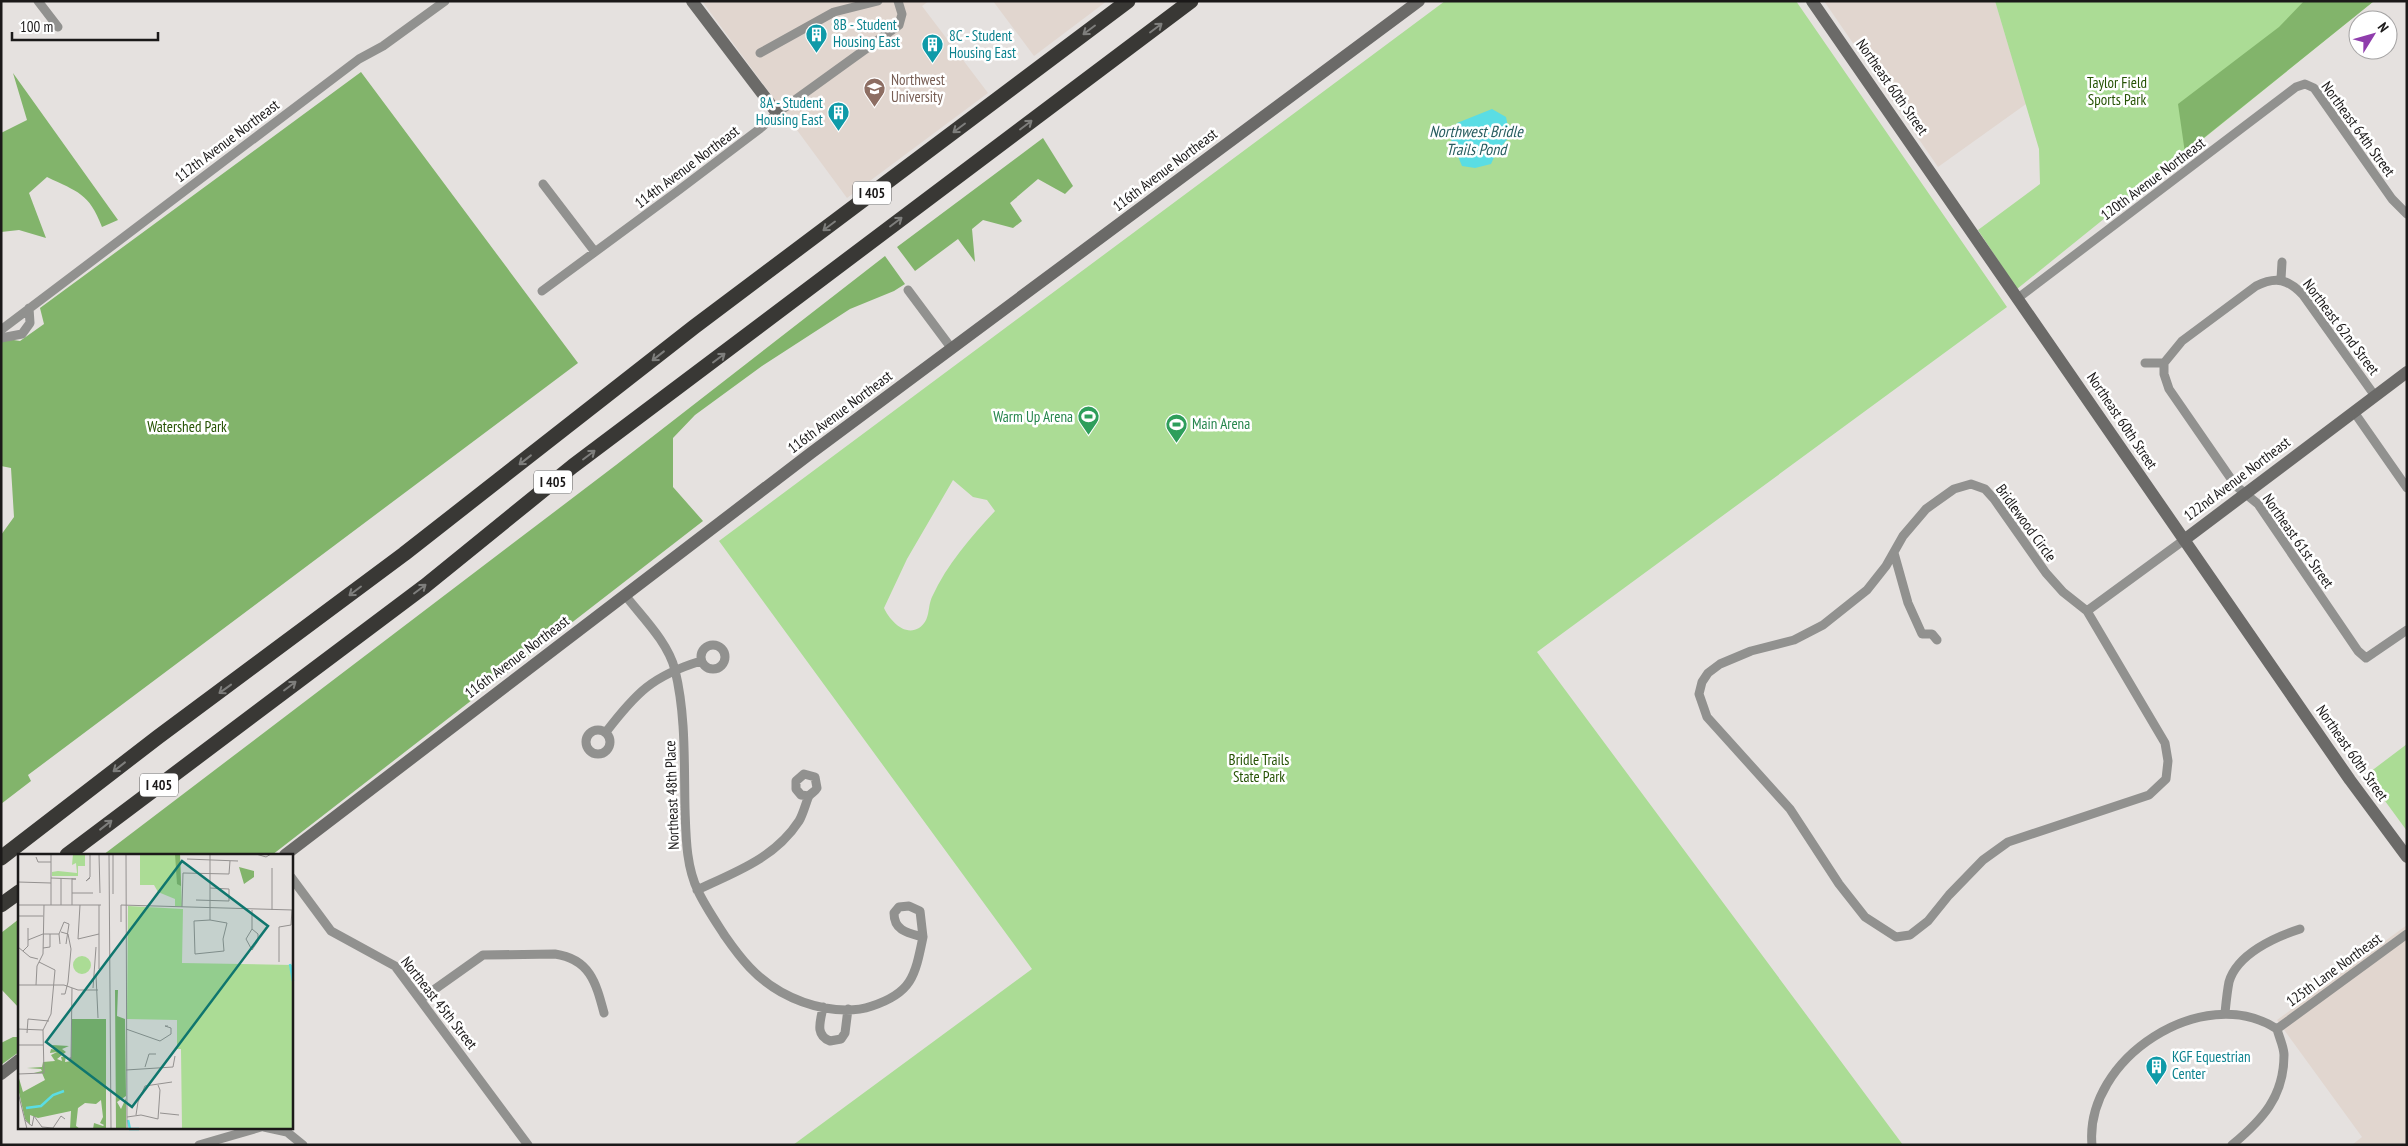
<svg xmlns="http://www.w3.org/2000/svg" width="2408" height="1146" font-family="'PT Sans Narrow',sans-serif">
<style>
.built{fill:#e1d6cf}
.green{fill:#abdc95;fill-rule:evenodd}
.forest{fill:#82b46b}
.water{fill:#5adde4}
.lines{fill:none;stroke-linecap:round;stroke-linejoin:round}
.street{stroke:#91918f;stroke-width:9}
.secondary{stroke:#6b6a68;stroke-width:12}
.highway{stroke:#393835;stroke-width:15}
.oneway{stroke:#7e7e7c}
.labels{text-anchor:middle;stroke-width:5;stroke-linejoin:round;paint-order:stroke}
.shield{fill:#fff;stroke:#5f5e5e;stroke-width:1}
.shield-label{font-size:14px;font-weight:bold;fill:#1b1919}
.culture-label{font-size:15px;fill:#0d838f;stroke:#fff;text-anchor:start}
.education-label{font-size:15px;fill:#785e54;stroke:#fff;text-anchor:start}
.park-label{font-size:15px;fill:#265304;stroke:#fff}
.street-label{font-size:15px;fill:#1b1919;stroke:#fff}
.leisure-label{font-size:15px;fill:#27864d;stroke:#fff;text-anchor:end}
.water-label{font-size:16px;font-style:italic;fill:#275d60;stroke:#fff}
.inset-river{fill:none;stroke:#5adde4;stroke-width:2.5}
.inset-road{fill:none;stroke:#949190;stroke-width:1}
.view{fill:#0f766e;fill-opacity:0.15;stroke:#0f766e;stroke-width:2.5}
.inset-edge{fill:none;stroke:#1b1919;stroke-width:2.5}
</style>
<rect width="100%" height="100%" fill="#e5e1df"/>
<path class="built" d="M702,1H929L922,6L988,93L847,198Z
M993,1H1107L1034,56Z
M1824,1H1995L2026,104L1938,167Z
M2407,925V1145H2352L2362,1137L2277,1020Z"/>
<path class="green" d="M1445,1H1796L2007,307L1537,652L1903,1145H793L1032,969L719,541ZM953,480L973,497L987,500L995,511C971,537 947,564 932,597C927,608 931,620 919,628C904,637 889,619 884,608L907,559Z
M1995,1H2374L2017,289L1978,230L2040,184L2039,149Z
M2407,744V831L2366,775Z"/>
<path class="forest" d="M2304,1H2374L2185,153L2178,104L2279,27Z
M361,72L578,363L28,775L31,781L1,804V535L14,517L11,468L1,466V338L20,341L44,324L40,308Z
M13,73L118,220L102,227C89,193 78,192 47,177L29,193L46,238L19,230L1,232V133L27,120Z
M1043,138L1073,186L1065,194L1038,179L1010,203L1022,221L1013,228L983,220L972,229L975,262L958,239L915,271L897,247Z
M885,256L905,284L894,291L850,309L762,366L695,415L673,438V487L703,521L272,855H103L616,465Z
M19,919V1008L1,989V933Z
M13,1037H19V1052L1,1065V1043Z"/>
<path class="water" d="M1492,109L1506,117L1510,136L1496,153L1491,164L1475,168L1462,166L1449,135L1457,123Z"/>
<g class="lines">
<path class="street" d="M38,1L58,27
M760,53L834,12L878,1
M543,184L595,252
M2281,279L2282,262
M908,290L952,349
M542,291L679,190L762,127L777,113L899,25L902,14L898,1
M2018,298L2296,87L2305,84L2314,88L2392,199L2407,214
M1,330L359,59L383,46L445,1
M1,338L22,334L30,323L29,308
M2145,363H2164
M2164,363V374L2169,389L2236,486L2258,504L2358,651L2366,658L2407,630
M2164,363L2182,341L2256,286C2276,276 2288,279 2303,295L2375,396
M2354,412L2407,488
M1971,484L1985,489L1994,499L2046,573L2063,592L2087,611L2165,743L2168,761L2166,779L2149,795L2008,842L1983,860L1949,895L1928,921L1910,935L1896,937L1865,917L1839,884L1790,809L1707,717L1699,694L1702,682L1708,673L1720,664L1751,651L1794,640L1823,625L1867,590L1886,566L1903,536L1926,509L1954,489Z
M1894,553L1908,603L1922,634H1932L1937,640
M625,595C642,617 668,642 675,670C686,715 684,763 685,809C686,837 686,866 698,891C705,906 716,922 725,936C741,959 756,978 781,992C806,1006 843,1016 872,1006C912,993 915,976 923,937C908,933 894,931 894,913L899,907L909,906L920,911L923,937
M2087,611L2184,540
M701 657a12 12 0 1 1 24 0a12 12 0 1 1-24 0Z
M586 742a12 12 0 1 1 24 0a12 12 0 1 1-24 0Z
M606,732C636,693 652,676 701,661
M291,877L331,931L395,966L528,1145
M697,890C736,872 775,858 799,821C803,815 807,799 809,796C812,792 815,792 817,788L815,777L804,774L796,781V789L801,795L809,796
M421,999L483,955L555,954C590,959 596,983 604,1013
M823,1007C821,1020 814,1035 830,1041L841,1039L845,1033L848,1009
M2225,1013C2226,1003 2227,992 2229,982C2237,954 2275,937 2300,929
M2277,1029L2407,934
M264,1127L287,1132L303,1145
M199,1145L261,1127
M2092,1145C2084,1059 2203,981 2277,1029C2279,1037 2284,1047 2284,1055C2284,1097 2262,1120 2232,1145"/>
<path class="secondary" d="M692,1L777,113
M1812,1L2350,780L2407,857
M2184,540L2407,372
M285,855L811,453L1419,1
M1,1074L19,1060"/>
<path class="highway" d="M67,855L425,586L573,466L1191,1
M1,858L158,737L404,554L694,327L1128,1
M1,905L19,892"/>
</g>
<defs><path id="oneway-shaft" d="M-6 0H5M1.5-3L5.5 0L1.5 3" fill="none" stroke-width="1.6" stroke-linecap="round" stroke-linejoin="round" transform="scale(1.25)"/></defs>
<g class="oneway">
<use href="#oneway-shaft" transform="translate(1156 28) rotate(-37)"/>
<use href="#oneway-shaft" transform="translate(1089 30) rotate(143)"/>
<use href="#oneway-shaft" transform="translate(1026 125) rotate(-37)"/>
<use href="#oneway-shaft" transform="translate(959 128) rotate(143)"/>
<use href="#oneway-shaft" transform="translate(896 222) rotate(-37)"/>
<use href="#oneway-shaft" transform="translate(829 226) rotate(143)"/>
<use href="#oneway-shaft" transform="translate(658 356) rotate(142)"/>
<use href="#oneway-shaft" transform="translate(719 358) rotate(-37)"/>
<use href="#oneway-shaft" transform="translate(589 455) rotate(-37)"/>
<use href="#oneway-shaft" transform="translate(525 460) rotate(142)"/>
<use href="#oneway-shaft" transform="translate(420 589) rotate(-37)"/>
<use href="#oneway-shaft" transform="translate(355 591) rotate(143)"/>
<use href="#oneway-shaft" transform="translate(290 686) rotate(-37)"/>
<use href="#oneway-shaft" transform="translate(225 689) rotate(144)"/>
<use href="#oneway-shaft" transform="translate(119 767) rotate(142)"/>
<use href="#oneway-shaft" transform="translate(106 825) rotate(-38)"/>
</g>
<defs>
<symbol id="building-pin" viewBox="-11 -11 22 30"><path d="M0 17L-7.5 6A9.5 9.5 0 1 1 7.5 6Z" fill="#0f9aa8" stroke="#fff"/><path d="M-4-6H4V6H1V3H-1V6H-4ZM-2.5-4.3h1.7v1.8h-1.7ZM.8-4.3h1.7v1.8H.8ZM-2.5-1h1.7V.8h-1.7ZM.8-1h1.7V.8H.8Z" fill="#fff"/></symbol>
<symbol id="university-pin" viewBox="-11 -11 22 30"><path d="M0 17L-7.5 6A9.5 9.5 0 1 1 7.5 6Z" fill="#8d6e63" stroke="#fff"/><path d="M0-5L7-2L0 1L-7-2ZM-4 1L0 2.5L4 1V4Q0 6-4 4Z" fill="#fff"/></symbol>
<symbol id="stadium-pin" viewBox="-11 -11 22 30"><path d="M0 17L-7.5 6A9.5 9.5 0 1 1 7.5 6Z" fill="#2e9e5b" stroke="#fff"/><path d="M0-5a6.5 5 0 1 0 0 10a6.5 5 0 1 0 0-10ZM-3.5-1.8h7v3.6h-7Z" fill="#fff"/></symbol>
</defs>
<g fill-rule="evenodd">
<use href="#building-pin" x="804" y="22" width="25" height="34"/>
<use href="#building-pin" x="920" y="32" width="25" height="34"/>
<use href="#university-pin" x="862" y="76" width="25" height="34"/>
<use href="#building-pin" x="826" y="100" width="25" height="34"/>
<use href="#stadium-pin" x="1076" y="404" width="25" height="34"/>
<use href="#stadium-pin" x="1164" y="412" width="25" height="34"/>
<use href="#building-pin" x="2144" y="1054" width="25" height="34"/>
</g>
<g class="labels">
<g class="shield">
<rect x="853" y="181.5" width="38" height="23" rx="4"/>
<rect x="534" y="470.5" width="38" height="23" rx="4"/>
<rect x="140" y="773.5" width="38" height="23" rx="4"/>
</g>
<g class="shield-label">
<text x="872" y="198">I 405</text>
<text x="553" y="487">I 405</text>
<text x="159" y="790">I 405</text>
</g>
<g class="culture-label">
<text x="833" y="30">8B - Student<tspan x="833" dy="17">Housing East</tspan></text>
<text x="949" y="41">8C - Student<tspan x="949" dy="17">Housing East</tspan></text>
<text x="823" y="108" text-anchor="end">8A - Student<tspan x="823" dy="17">Housing East</tspan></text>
<text x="2172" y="1062">KGF Equestrian<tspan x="2172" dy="17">Center</tspan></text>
</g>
<g class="education-label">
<text x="891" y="85">Northwest<tspan x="891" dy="17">University</tspan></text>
</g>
<g class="park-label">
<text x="2117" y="88">Taylor Field<tspan x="2117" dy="17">Sports Park</tspan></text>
<text x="187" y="432">Watershed Park</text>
<text x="1259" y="765">Bridle Trails<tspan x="1259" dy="17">State Park</tspan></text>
</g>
<g class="street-label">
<text transform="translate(1892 87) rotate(55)" y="5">Northeast 60th Street</text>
<text transform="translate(2358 129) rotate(54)" y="5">Northeast 64th Street</text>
<text transform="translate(227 141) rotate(-37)" y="5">112th Avenue Northeast</text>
<text transform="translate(687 167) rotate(-37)" y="5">114th Avenue Northeast</text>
<text transform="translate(1165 170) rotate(-37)" y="5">116th Avenue Northeast</text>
<text transform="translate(2153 179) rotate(-37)" y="5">120th Avenue Northeast</text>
<text transform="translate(2341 327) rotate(53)" y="5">Northeast 62nd Street</text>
<text transform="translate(840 412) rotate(-37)" y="5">116th Avenue Northeast</text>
<text transform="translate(2122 421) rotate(56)" y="5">Northeast 60th Street</text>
<text transform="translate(2237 479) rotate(-37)" y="5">122nd Avenue Northeast</text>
<text transform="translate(2026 523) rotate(54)" y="5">Bridlewood Circle</text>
<text transform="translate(2298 541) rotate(55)" y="5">Northeast 61st Street</text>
<text transform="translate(517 657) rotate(-37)" y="5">116th Avenue Northeast</text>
<text transform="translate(2352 753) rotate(55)" y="5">Northeast 60th Street</text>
<text transform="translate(672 795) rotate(-92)" y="5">Northeast 48th Place</text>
<text transform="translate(2334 970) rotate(-36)" y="5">125th Lane Northeast</text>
<text transform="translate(439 1003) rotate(52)" y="5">Northeast 45th Street</text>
</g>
<g class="leisure-label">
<text x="1073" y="422">Warm Up Arena</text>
<text x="1192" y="429" text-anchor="start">Main Arena</text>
</g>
<g class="water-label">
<text x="1476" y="137">Northwest Bridle<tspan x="1476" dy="18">Trails Pond</tspan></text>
</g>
</g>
<g transform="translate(18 854)">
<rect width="275" height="275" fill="#e5e1df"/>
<path d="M55,0H67V12H60V22H34V18L40,17L59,19L58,9L54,11ZM122,0H162L164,53L157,52V45L140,38L136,31H122ZM110,52L165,55L164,109L274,111L275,56V275H164L163,195H159V166L109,165ZM55 111a9 9 0 1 1 18 0a9 9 0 1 1-18 0Z" fill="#abdc95"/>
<path d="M157,0H162L163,32L159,30ZM221,13L236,17V23L226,30ZM97,136H100L99,162L107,165L108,242L99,248L103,255L108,244V275H98ZM54,165H88V275H75L76,269L85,272L86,271L82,269L85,263L83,246L78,250L67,249L60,254L58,272L62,275H52L53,257L20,264L12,261V271L7,265L0,234V221L5,238L27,226L24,219H16L24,217L23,215L9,214L24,213L25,208L37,207L33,201L39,198L32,199L33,195L38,196L34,191L51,192L44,195L48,198L39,205L44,207L43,203L48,202L47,208L53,207Z" fill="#82b46b"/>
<path class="inset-river" d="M272,110L275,127M8,254L23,252L35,241L46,237M110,266L112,275H121"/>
<path class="inset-road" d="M33,0V51M81,0L82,39M91,0L93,275M95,0V40M108,0L109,275M238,0L248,3L253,0M18,3L20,8H33M169,5L220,7M254,14V56M33,24L58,25H54M43,24V51M54,24V51M72,24L68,27L72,23V0M0,28L33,29M54,39H75M178,46L211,47V35L192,34M0,51H83M164,53L165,19L211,20L212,7M0,62H25M192,66L209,69L205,85L206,97L177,100L176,67ZM192,66V0M103,68V51L275,56M234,75L240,80V87L234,96L228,85ZM234,75V56M60,85L62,51M60,85L81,80M10,86L25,80H41M42,90L41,80L46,68L51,70L48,90M0,93L12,103L20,105M25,94L32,93V80M5,97L10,92V74M21,108L37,116M261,108V73L273,71L274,56M81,115V51M78,121L80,164M0,131H46L60,136H80M18,131L19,112L25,100L26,51M75,134L78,93M43,140H47L50,128L53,95L50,80L43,78M0,175L25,176M108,175L142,187L153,180V174L147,172H150M25,176L33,160L37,116M9,179L10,165L31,167M0,191H25M52,203L53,207L54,134M127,213L131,200H138M108,216L155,213L157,202M0,220L26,219L25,176M0,238L9,275M142,259L161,261M118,261L120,248L127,232L154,228M109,263L123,261L140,265L142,236L140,231M7,266L14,272L16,262L24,273L35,274L43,262L47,265"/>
<path class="view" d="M164,7L250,72L114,253L28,188Z"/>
<rect width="275" height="275" class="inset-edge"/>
</g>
<rect width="2408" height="1146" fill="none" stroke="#1b1919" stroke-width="5"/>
<g transform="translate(2373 35) rotate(53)"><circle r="24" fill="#ffffff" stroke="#a4a3a3"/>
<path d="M0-4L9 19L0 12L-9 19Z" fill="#8f3dac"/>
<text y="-8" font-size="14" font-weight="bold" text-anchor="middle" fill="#1b1919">N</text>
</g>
<path d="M12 32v8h146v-8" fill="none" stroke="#1b1919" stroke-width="2.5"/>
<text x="20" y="32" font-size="15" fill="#1b1919" stroke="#ffffff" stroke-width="4" paint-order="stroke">100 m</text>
</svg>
